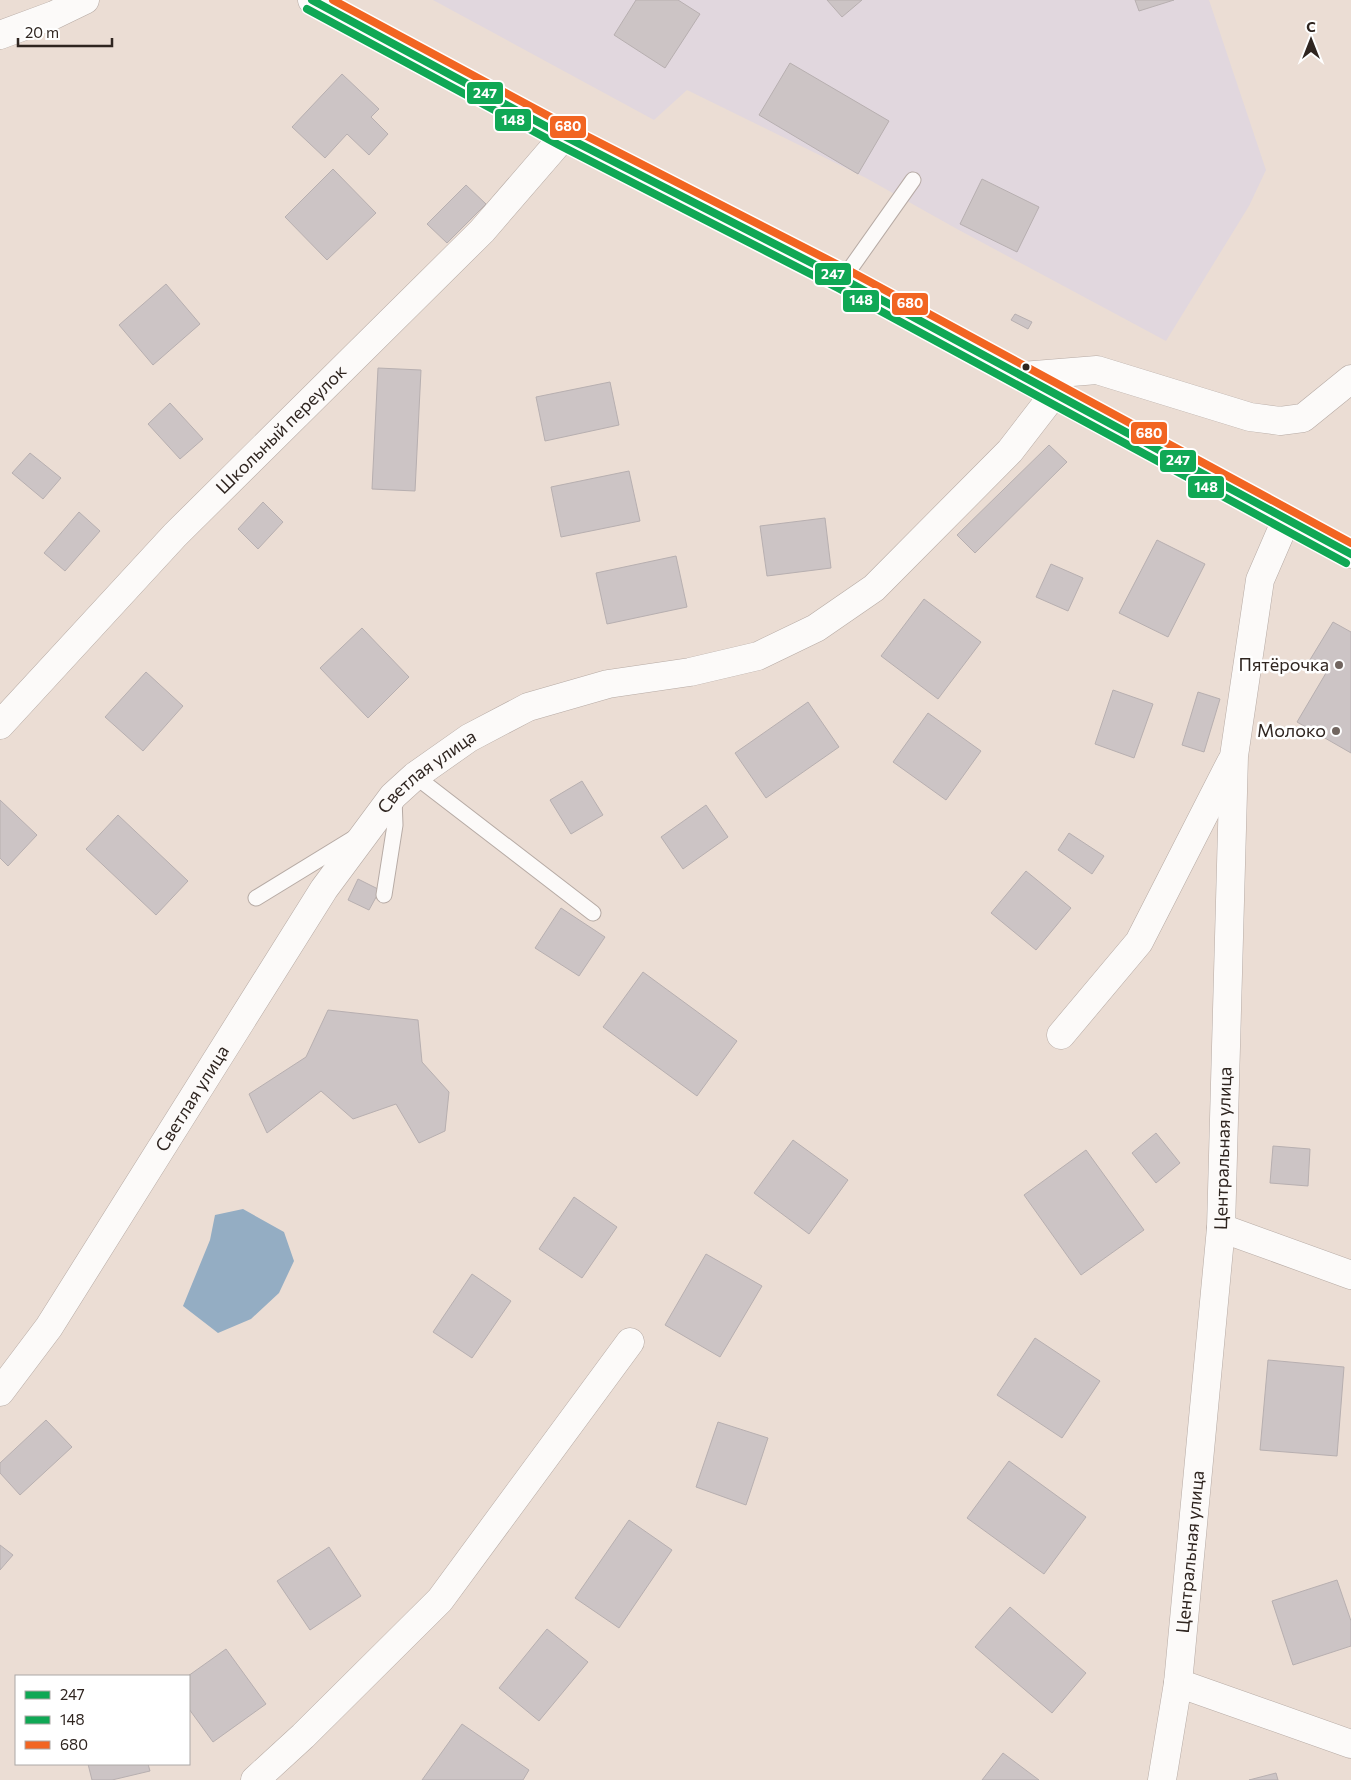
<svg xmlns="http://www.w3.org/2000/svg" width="1351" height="1780" font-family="Commissioner,sans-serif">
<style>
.industrial{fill:#e1d7de}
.water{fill:#94adc3}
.building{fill:#ccc4c5;stroke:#b7afb0}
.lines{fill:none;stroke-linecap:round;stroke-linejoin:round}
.service-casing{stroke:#b6aaa4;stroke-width:17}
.minor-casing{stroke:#b6aaa4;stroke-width:29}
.secondary-casing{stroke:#b6aaa4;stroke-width:29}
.service{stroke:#fcfaf9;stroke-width:15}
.minor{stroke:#fcfaf9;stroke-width:28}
.secondary{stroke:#fcfaf9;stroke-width:28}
.bus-1-casing{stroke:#fff;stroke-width:11}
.bus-2-casing{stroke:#fff;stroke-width:11}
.bus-3-casing{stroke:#fff;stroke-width:11}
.bus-1{stroke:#10a855;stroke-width:8}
.bus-2{stroke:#10a855;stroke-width:8}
.bus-3{stroke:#f26522;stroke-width:8}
.bus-dot{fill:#2f2520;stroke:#fff;stroke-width:2}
.poi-dot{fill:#71655f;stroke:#fff;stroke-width:2}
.labels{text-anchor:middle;stroke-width:5;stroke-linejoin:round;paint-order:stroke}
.street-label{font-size:18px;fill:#2f2520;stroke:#fff}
.poi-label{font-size:18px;fill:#2f2520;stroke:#fff;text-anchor:end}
.line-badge{stroke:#fff;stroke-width:2}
.badge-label{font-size:14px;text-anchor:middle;font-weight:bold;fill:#fff}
</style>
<rect width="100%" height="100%" fill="#ebddd4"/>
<path class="industrial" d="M433,0H1209L1266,170L1249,206L1166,341L957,229L866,178L687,90L654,120Z"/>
<path class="water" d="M243,1209L284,1232L294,1261L279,1293L251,1319L218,1333L183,1306L210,1240L215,1215Z"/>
<path class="building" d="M636,0H678L700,14L665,68L614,35Z
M827,0H862L842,17Z
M1135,0H1174L1139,11Z
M790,63L889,121L858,174L759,115Z
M342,74L379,109L371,117L388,134L369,155L347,134L325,158L292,127Z
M333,169L376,213L327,260L285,217Z
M982,179L1039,207L1017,252L960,224Z
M466,185L486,204L447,243L427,224Z
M166,284L200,324L153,365L119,325Z
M1015,314L1032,322L1028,329L1011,320Z
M378,368L421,370L415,491L372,489Z
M610,382L619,425L545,441L536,397Z
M170,403L203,439L180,459L148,424Z
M1049,445L1067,462L975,553L957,535Z
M30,453L61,478L43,499L12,473Z
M629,471L640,521L561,537L551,487Z
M263,502L283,522L258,549L238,529Z
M79,512L100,531L65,571L44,553Z
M825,518L831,568L767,576L760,526Z
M1157,540L1205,564L1168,637L1119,613Z
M676,556L687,607L607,624L596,573Z
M1051,564L1083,578L1068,611L1036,597Z
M924,599L981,642L938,699L881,656Z
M1333,622L1351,632V753L1297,722L1326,673L1308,663Z
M362,628L409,677L368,718L320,668Z
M146,672L183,706L143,751L105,717Z
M1113,690L1153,704L1134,758L1095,744Z
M1198,692L1220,699L1204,752L1182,745Z
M808,702L839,747L766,798L735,753Z
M928,713L981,751L946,800L893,762Z
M582,781L603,815L571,834L550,800Z
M0,800L37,835L8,866L0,858Z
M706,805L728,837L683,869L661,837Z
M118,815L188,881L156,915L86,849Z
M1069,833L1104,856L1092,874L1058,850Z
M1026,871L1071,908L1036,950L991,913Z
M358,879L380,890L369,910L348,900Z
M561,908L605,937L579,976L535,948Z
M643,972L737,1041L697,1096L603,1027Z
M328,1010L418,1020L422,1062L449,1092L445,1131L419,1143L396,1104L353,1119L321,1091L267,1133L249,1094L306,1057Z
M1156,1133L1180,1163L1156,1183L1132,1153Z
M793,1140L848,1180L809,1234L754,1193Z
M1273,1146L1310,1149L1308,1186L1270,1183Z
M1086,1150L1144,1230L1081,1275L1024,1195Z
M574,1197L617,1227L582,1278L539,1249Z
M706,1254L762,1286L720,1357L665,1325Z
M472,1274L511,1301L472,1358L433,1332Z
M1035,1338L1100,1381L1062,1438L997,1395Z
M1268,1360L1344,1367L1337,1456L1260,1450Z
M46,1420L72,1447L20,1495L0,1473V1463Z
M718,1422L768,1438L746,1505L696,1487Z
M1009,1461L1086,1517L1044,1574L967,1518Z
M629,1520L672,1550L619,1628L575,1598Z
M0,1545L13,1555L0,1570Z
M329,1547L361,1596L310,1630L277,1581Z
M1337,1580L1351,1621V1646L1293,1665L1272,1601Z
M1010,1607L1086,1673L1052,1713L975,1647Z
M547,1629L588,1662L539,1721L499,1688Z
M226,1649L266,1704L213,1742L189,1709L188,1676Z
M462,1724L529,1770L523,1780H422Z
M1003,1753L1039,1780H982Z
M88,1764H148L150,1771L112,1780H92Z
M1276,1773L1278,1780H1249Z"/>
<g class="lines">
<defs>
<path id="service" d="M843,279L913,180
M415,776L593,913
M384,895L395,825L394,798
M256,898L354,838"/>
<g id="minor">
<path d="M0,35L54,15L85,0"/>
<path d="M1022,376L1097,370L1250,417L1280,421L1303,418L1351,379"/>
<path id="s1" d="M0,725L175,535L482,231L564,136"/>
<path d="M1061,1035L1139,942L1231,762"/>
<path d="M1221,1228L1351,1275"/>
<path id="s2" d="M0,1392L49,1327L324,889L393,796L415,776L469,738L528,707L608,684L690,672L758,656L816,628L874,588L1010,451L1054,394"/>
<path d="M1178,1683L1351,1744"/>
<path d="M255,1780L303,1736L440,1600L630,1342"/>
<path id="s3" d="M1162,1780L1178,1683L1221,1228L1234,756L1260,580L1286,520"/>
</g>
<path id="secondary" d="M312,0L564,136L843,279L1351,554"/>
</defs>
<use href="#service" class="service-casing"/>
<use href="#minor" class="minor-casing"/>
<use href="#secondary" class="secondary-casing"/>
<use href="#service" class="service"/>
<use href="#minor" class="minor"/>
<use href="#secondary" class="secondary"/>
<defs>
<path id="bus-1" d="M312,0L564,136L843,279L1351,554"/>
<path id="bus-2" d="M307,9L559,145L838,288L1346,563"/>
<path id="bus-3" d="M333,0L569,127L848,270L1351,543"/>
</defs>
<use href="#bus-1" class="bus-1-casing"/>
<use href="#bus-2" class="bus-2-casing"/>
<use href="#bus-3" class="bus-3-casing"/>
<use href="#bus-1" class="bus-1"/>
<use href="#bus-2" class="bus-2"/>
<use href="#bus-3" class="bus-3"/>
</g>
<circle class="bus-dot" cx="1026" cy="367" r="4.5"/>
<g class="poi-dot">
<circle cx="1339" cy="665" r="5"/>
<circle cx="1336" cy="731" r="5"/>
</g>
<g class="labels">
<g class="street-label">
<text dy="6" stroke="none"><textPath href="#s1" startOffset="408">Школьный переулок</textPath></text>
<text dy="6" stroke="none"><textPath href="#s2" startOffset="756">Светлая улица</textPath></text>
<text dy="6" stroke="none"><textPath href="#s2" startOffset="351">Светлая улица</textPath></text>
<text dy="6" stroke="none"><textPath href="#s3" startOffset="635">Центральная улица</textPath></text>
<text dy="6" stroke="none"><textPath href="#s3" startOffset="230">Центральная улица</textPath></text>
</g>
<g class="poi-label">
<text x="1329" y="671">Пятёрочка</text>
<text x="1326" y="737">Молоко</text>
</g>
</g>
<g class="line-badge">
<rect x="466" y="81" width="38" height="24" rx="5" fill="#10a855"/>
<rect x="494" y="108" width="38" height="24" rx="5" fill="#10a855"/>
<rect x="549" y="115" width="38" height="24" rx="5" fill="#f26522"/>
<rect x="814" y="262" width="38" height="24" rx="5" fill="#10a855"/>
<rect x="842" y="289" width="38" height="24" rx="5" fill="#10a855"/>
<rect x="891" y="292" width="38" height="24" rx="5" fill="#f26522"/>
<rect x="1130" y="421" width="38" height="24" rx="5" fill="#f26522"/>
<rect x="1159" y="449" width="38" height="24" rx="5" fill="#10a855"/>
<rect x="1187" y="475" width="38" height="24" rx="5" fill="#10a855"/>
</g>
<g class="badge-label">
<text x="485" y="98">247</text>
<text x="513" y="125">148</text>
<text x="568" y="131">680</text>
<text x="833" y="279">247</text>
<text x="861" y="305">148</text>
<text x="910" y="308">680</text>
<text x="1149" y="438">680</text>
<text x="1178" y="465">247</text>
<text x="1206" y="492">148</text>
</g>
<rect x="15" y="1675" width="175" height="90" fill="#ffffff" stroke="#aca8a6"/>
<rect x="25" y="1691" width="25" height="8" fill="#10a855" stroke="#aca8a6"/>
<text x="60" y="1700" font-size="15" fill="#2f2520">247</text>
<rect x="25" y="1716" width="25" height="8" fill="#10a855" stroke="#aca8a6"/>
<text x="60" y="1725" font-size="15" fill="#2f2520">148</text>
<rect x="25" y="1741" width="25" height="8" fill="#f26522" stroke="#aca8a6"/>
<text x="60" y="1750" font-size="15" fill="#2f2520">680</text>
<g transform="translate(1311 40)" stroke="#ffffff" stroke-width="4" paint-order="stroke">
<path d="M0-4L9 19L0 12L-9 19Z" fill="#2f2520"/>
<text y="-8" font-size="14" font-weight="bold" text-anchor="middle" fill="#2f2520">С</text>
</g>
<path d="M18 38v8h94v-8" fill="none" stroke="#2f2520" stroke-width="2.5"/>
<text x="25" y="38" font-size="15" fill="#2f2520" stroke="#ffffff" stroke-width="4" paint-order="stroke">20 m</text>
</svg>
